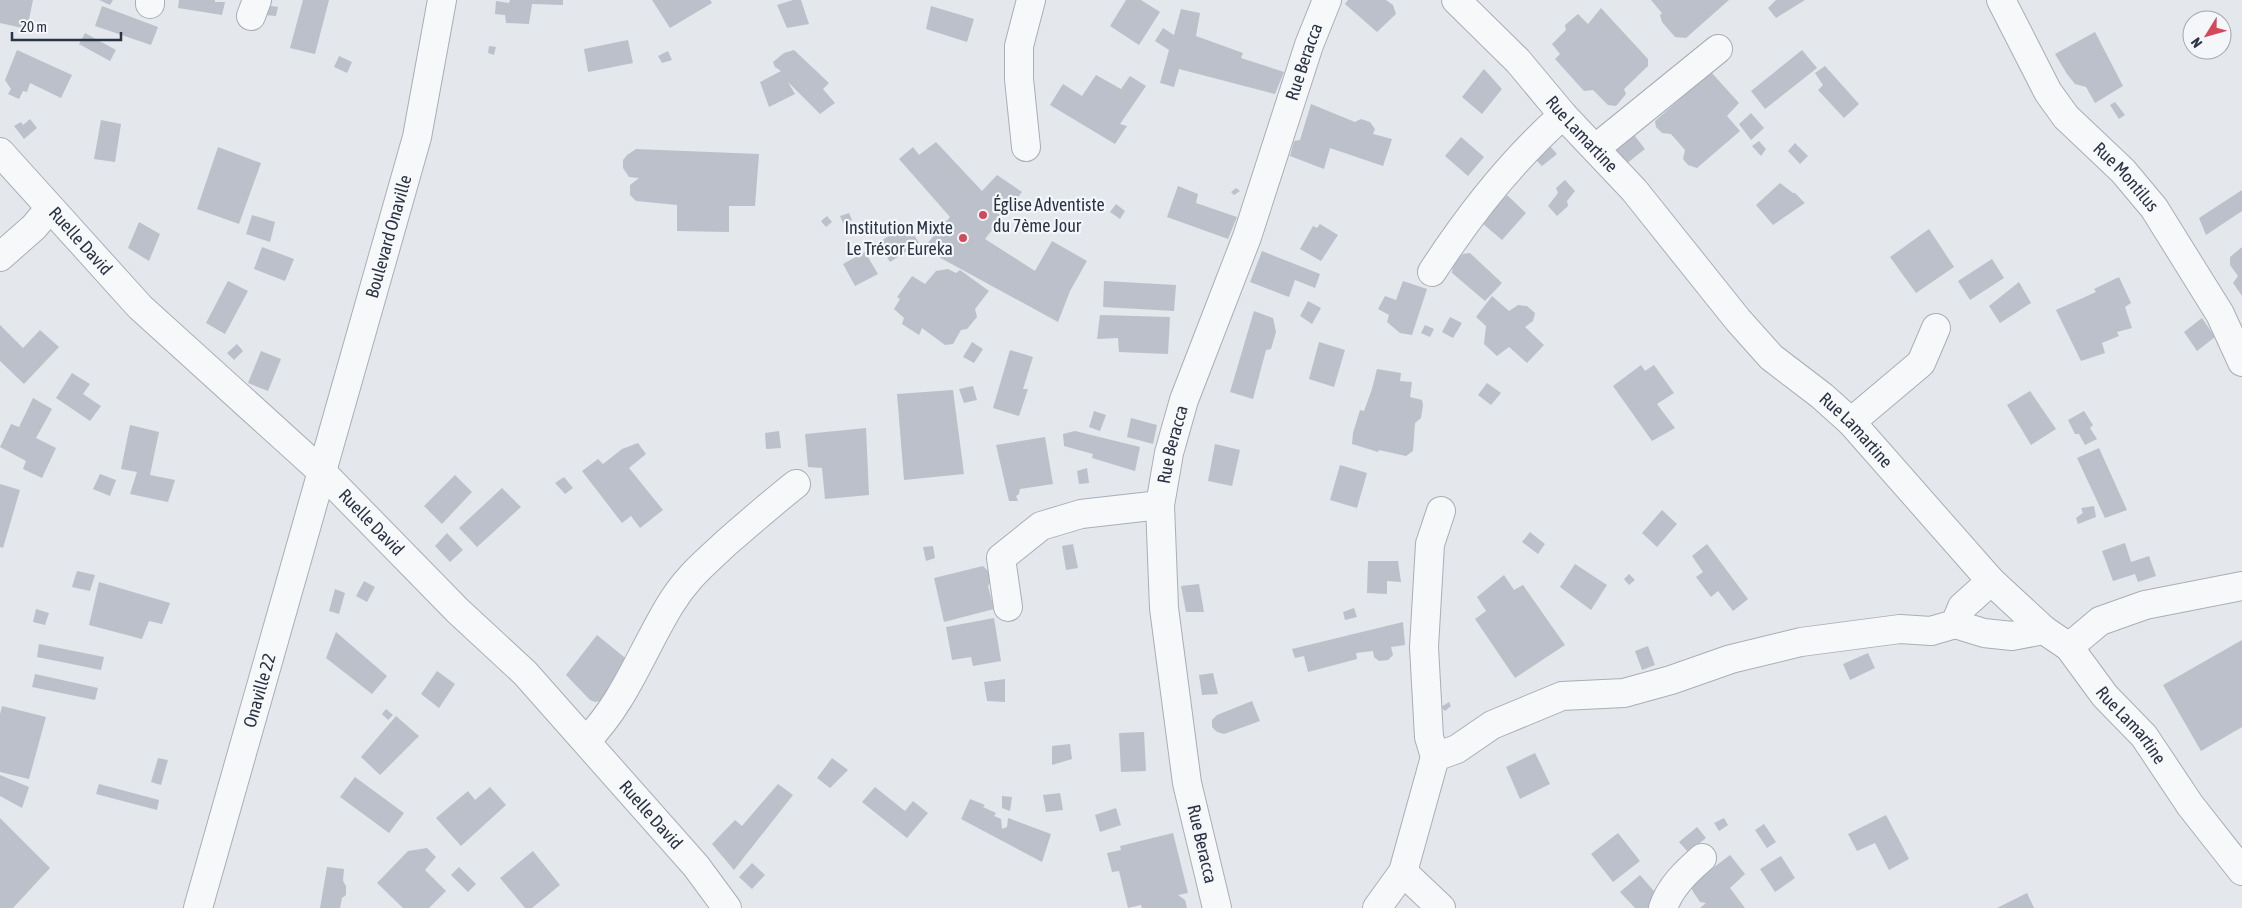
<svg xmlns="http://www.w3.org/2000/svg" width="2242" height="908" font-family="'Asap Condensed',sans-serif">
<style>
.building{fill:#bbc0ca}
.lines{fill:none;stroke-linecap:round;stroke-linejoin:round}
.minor-casing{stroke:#a9aeb7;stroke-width:30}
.minor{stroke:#f7f8fa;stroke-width:28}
.poi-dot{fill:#d1495b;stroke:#f4f6f9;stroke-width:2}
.labels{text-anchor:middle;stroke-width:4.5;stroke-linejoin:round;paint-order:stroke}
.street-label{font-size:18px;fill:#2b3445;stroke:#f4f6f9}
.poi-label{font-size:18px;fill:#2b3445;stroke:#f4f6f9;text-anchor:start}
</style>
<rect width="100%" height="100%" fill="#e4e7ec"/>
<path class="building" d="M0,0H33L27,29L0,23Z
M99,0H113L110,5Z
M179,0H215V2H225L222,15L178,8Z
M303,0H329L315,54L290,48Z
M510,0H563V5L532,4L529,24L506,23L505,15L495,14L496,1L509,3Z
M652,0H710L712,3L670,28Z
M793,0H801L809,24L787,28L777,5Z
M1126,0H1141L1160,12L1139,45L1110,26Z
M1348,0H1386L1393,5L1396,14L1377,32L1345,4Z
M1651,0H1729L1686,38L1675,37L1662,22L1660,15L1662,13Z
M1776,0H1805L1776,18L1768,8Z
M265,5L278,7L276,16L264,15Z
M102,6L158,27L151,45L95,26Z
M931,6L974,19L967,42L926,29Z
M1601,8L1648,59V66L1624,89L1626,94L1616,106L1608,105L1593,90L1584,91L1555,59L1560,54L1552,44L1566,30L1565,25L1578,14L1588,24Z
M1181,9L1200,13L1196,36L1243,53L1241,58L1284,72L1275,94L1179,69L1174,87L1160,83L1169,50L1155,41L1163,28L1174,35Z
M2095,32L2123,86L2095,103L2086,87L2075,84L2067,74L2055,54Z
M85,33L116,50L110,61L79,44Z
M628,40L633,63L588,72L584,49Z
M489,46L496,47L494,55L488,53Z
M17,50L72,75L61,98L30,83L27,92L23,91L19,99L8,94L11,89L5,80Z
M794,50L829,83L823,89L835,103L820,114L788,82L795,94L769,107L760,82L781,71L775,67L773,62L784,53Z
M1802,50L1817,68L1765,109L1751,91Z
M668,51L672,60L662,63L658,56Z
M339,56L352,62L347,73L334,67Z
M1825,66L1859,104L1844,118L1818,90L1823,85L1815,73Z
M1484,69L1502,89L1482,114L1462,97Z
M1711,72L1739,103L1727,116L1740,131L1697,168L1688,165L1683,159L1685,150L1671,134L1662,133L1656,127L1655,121Z
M1096,75L1121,89L1130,76L1146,86L1120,124L1127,126L1115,144L1050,105L1063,84L1082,96Z
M2115,102L2125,115L2119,119L2110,105Z
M1311,104L1355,122L1361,119L1370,122L1375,129L1373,134L1392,139L1383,166L1330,148L1324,169L1290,156L1294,141L1300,140Z
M1751,113L1764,128L1751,140L1739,124Z
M30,119L37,128L24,139L14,126L21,122L23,125Z
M101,120L121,124L115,162L94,159Z
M1631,131L1645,149L1626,164L1612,147Z
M1461,137L1484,157L1468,176L1445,156Z
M1759,141L1766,149L1761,156L1752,146Z
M936,142L982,191L997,175L1022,192L985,239L1035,271L1052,241L1087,261L1070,291L1058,322L937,256L926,245L950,217L899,159L913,147L919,155Z
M1547,143L1557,154L1542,166L1532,156Z
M1795,143L1808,156L1800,164L1788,151Z
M218,147L261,163L239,224L197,209Z
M636,149L759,154L755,206H729V232L677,231V205L636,201L630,195V185L639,178L629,177L623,168V160L627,155Z
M1565,180L1575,191L1567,201L1568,206L1557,216L1548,206L1558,193L1556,188Z
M1780,183L1793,193H1795L1805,203L1773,225L1756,205Z
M1178,186L1198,194L1196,203L1237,217L1228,239L1167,217Z
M1236,188L1240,191L1234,195L1231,192Z
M2242,190V211L2206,235L2199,218Z
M1507,195L1526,213L1502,240L1482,223Z
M1116,204L1125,211L1120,219L1110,212Z
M849,213L852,220L843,223L840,216Z
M252,215L275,222L270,242L246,234Z
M827,216L832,222L826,227L821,221Z
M139,222L160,234L149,261L128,248Z
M907,224L919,243L890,262L878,243Z
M1320,224L1338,235L1321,261L1300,249L1313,226L1317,228Z
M1929,229L1954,267L1916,293L1890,257Z
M262,247L294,259L285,281L254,269Z
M2242,247V296L2233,283L2238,276L2230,265V257Z
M1262,251L1320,274L1315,288L1295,280L1289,297L1250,282Z
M865,252L878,274L855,286L843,264Z
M1470,253L1502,283L1485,301L1452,273L1453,263L1463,254Z
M1992,259L2004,278L1970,300L1958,281Z
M948,269L956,273L960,270L989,291L975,309L977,317L967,329L961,330L953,344L945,345L922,328L919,335L902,324L904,318L894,309L900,299L897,297L912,276L925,284L936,271Z
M2119,277L2131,303L2125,307L2132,328L2117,332L2119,336L2102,343L2105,353L2081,361L2056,310L2096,292L2094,289Z
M228,281L248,291L225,334L206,323Z
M1104,281L1176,285L1174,311L1103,307Z
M1403,281L1427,289L1412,335L1400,333L1387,322L1389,315L1378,309L1385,296L1396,300Z
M2019,282L2031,303L2000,323L1989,306Z
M1492,296L1509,311L1518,305L1527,306L1535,313L1533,321L1525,327L1544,345L1527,363L1509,347L1497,356L1484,344L1486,326L1476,317Z
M1308,301L1321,308L1312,324L1300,316Z
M1254,311L1273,318L1276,332L1271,349L1266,350L1253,399L1230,392Z
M1100,315L1170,317L1168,354L1119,352L1118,338L1097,339Z
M1450,317L1462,323L1453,338L1442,332Z
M2202,318L2215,337L2197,351L2184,332Z
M0,325L23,348L40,330L59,347L24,384L0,361Z
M1425,325L1434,329L1430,337L1421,333Z
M972,342L983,349L974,363L963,357Z
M1319,342L1345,350L1334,387L1309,379Z
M237,344L243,351L234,360L227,353Z
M1010,350L1033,357L1023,389H1028L1019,416L993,408Z
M261,351L281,359L268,391L248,383Z
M1641,365L1645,371L1654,365L1674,393L1657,404L1675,428L1652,441L1613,386Z
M1377,369L1401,373L1400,381L1412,382L1410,397L1422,400L1423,405L1421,418L1415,423L1413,451L1406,456L1379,450L1378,452L1352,444L1353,433L1360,410L1364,411L1372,389Z
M72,373L90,384L83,394L101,406L90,421L56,398Z
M1487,383L1501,393L1491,405L1478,395Z
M973,386L977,400L964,403L959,389Z
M953,390L964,474L904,480L897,394Z
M2030,391L2056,429L2031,445L2007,405Z
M33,398L52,409L36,438L56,448L42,478L23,469L26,461L0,447L11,424L19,427Z
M1094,411L1106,415L1100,431L1089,427Z
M2084,411L2093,425L2090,428L2097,439L2085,445L2079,434H2075L2068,420Z
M1131,418L1157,425L1153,444L1127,437Z
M130,425L159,432L150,475L175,480L168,502L130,494L137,472L121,469Z
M866,428L869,495L825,499L822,468L808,467L805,434Z
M779,431L781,448L766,449L765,433Z
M1075,431L1140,447L1135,471L1092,458L1093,454L1064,446L1063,434Z
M1045,437L1053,484L1020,489L1019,494L1016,496L1018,501H1009L996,445Z
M638,443L646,454L629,468L663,510L640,528L631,516L622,523L582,471L598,459L603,464L622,449Z
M1215,444L1240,450L1232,486L1208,481Z
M2099,448L2127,510L2105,518L2077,458Z
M1340,465L1367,473L1357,508L1330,500Z
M1087,468L1089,483L1079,484L1077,471Z
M100,474L116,480L110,496L93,489Z
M455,475L472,492L442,524L424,506Z
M564,477L573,488L565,494L555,483Z
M0,484L20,490L3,548L0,547Z
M502,488L521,507L477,547L459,528Z
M2094,506L2096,517L2078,524L2076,518L2083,513L2081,508Z
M1662,510L1677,524L1657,547L1642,533Z
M1530,532L1545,544L1538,554L1522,542Z
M447,533L463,550L450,562L435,546Z
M2125,543L2131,562L2149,556L2156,576L2138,582L2135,574L2113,581L2102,551Z
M1073,544L1078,568L1066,570L1062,546Z
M1707,544L1748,599L1733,611L1718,591L1711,597L1696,577L1703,572L1692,556Z
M933,546L935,558L926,561L923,547Z
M1368,561H1398L1401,582L1387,581V594L1367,593Z
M1575,564L1607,585L1591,610L1560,587Z
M983,566L990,573L991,581L988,586L994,609L944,622L934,578Z
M77,571L95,575L90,591L72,587Z
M1629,574L1635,580L1629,585L1624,579Z
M1504,575L1514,590L1523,585L1565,645L1515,678L1475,619L1486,611L1477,597Z
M364,581L375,587L367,602L356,596Z
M99,582L170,603L162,624L149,621L142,639L89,625Z
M1199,584L1204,612H1186L1181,586Z
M335,589L345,593L339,614L329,611Z
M1354,608L1357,617L1345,620L1343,612Z
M36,609L49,613L45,625L33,622Z
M994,618L1001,661L973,666L971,657L952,660L946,627Z
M1403,622L1405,645L1391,647L1393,655L1388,660L1379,661L1374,657L1373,651L1356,653L1357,659L1308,672L1304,656L1295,658L1292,649Z
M336,632L387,676L372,694L326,658Z
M597,635L629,661L605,700L595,702L590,700L566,675Z
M2242,640V727L2201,751L2163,685Z
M39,644L104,657L101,670L37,657Z
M1648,646L1655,665L1642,670L1635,651Z
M1868,653L1875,668L1850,680L1843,664Z
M437,671L455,684L439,708L421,694Z
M1213,673L1218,694L1202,695L1199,675Z
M35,674L98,688L95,700L32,687Z
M1005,679V702L987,701L984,682Z
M1252,701L1260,721L1224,734L1217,732L1212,727V720L1217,715Z
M1449,702L1451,706L1445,711L1441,707Z
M2,706L46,717L29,779L0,772V714Z
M386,709L393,715L388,720L382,714Z
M396,716L419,736L380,775L361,757Z
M1144,732L1146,771L1121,772L1119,733Z
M1070,744L1072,759L1052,765V746Z
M1535,753L1550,784L1520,799L1506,767Z
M158,758L168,760L161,785L151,782Z
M832,758L848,770L830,788L817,778Z
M0,775L29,787L22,808L0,796Z
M355,777L404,813L389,833L340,797Z
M99,784L159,800L157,810L96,794Z
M778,784L793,795L734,870L712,844L735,820L742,826Z
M490,787L506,805L461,846L436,818L468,791L475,800Z
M875,787L905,811L913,801L928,813L907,838L862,802Z
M1060,793L1063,810L1046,812L1043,795Z
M1002,796L1012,797L1010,811L1002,808Z
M970,799L985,805L983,807L996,813L994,816L1001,819L1002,829L1007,827L1008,818L1051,834L1042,862L961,819Z
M1116,808L1121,825L1100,832L1095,815Z
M1886,815L1909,859L1889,870L1875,843L1857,851L1848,834Z
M0,818L50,868L13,908H0Z
M1724,818L1728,825L1719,831L1714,823Z
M1764,824L1776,842L1767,848L1755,830Z
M1697,827L1706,838L1688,852L1679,842Z
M1173,833L1188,893L1178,895L1185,900L1187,908H1142L1141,905L1128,908L1119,871L1112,872L1107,853L1121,850L1120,846Z
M1618,833L1640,861L1613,882L1591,854Z
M427,848L436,857L425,870L446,891L429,908H403L377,883L408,851Z
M533,851L560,885L532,908H525L500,878Z
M1730,855L1745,874L1730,888L1745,908H1700L1706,903L1700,902L1692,890V884Z
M1781,856L1795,878L1775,892L1760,869Z
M752,863L765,875L752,889L739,877Z
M327,867L344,869L343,881L346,886V895L342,898L340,908H320Z
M459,867L476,884L468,892L451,875Z
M1640,875L1660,898L1647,908H1635L1620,892Z
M2027,893L2034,908H1997Z"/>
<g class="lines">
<defs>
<g id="minor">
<path id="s1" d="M1456,0L1518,61L1563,115L1634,190L1738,320L1771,357L1822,396L1851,422L1991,581L2044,630L2069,647L2105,696L2144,736L2190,805L2242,871"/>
<path id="s2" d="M2001,0L2048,92L2066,117L2123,171L2154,208L2220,314L2242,362"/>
<path d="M150,4V0"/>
<path d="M251,16L257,0"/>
<path d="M1026,147L1019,79V46L1031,0"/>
<path d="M1596,148L1718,49"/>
<path id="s3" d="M0,152L140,307L322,472L458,611L525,673L696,866L727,908"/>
<path d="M0,257L34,227L50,208"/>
<path d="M1432,272C1469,215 1512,160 1563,115"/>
<path d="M1851,422L1921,363L1936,328"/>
<path d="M1008,607L1001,558L1041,526L1081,514L1160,505"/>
<path d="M1955,624L1984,633L2012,636L2044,630"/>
<path d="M2069,647L2100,621L2145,605L2242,586"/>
<path d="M586,741C624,703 642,651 670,605C687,577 703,565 726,543C749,523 772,503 796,484"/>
<path d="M1435,757L1429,737L1424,647L1430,544L1441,511"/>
<path d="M1403,872L1441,908"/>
<path id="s4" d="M198,908L417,137L442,0"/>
<path id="s5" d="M1217,908L1187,783L1164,608L1160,505L1169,453L1184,400L1247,237L1309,45L1327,0"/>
<path d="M1377,908L1403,872L1435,757L1457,749L1492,725L1562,696L1624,693L1671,680L1731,659L1801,642L1900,629L1931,631L1955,624L1962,607L1991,581"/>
<path d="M1663,908C1670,887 1686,872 1702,858"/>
</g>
</defs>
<use href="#minor" class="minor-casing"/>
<use href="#minor" class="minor"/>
</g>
<g class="poi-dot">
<circle cx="983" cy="215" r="5"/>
<circle cx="963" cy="238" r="5"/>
</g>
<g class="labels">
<g class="street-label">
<text dy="6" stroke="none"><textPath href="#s5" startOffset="875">Rue Beracca</textPath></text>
<text dy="6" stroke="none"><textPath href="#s1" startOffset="184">Rue Lamartine</textPath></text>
<text dy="6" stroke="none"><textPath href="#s2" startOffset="219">Rue Montilus</textPath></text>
<text dy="6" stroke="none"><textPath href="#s4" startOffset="698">Boulevard Onaville</textPath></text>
<text dy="6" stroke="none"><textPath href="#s3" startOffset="120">Ruelle David</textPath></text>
<text dy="6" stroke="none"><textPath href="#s1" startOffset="589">Rue Lamartine</textPath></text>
<text dy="6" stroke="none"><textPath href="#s5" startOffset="470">Rue Beracca</textPath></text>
<text dy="6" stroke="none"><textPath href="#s3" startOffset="525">Ruelle David</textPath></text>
<text dy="6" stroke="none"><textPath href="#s4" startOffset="226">Onaville 22</textPath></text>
<text dy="6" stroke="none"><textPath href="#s1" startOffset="994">Rue Lamartine</textPath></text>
<text dy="6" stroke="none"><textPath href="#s3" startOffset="930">Ruelle David</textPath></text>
<text transform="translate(1202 844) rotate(77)" y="6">Rue Beracca</text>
</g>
<g class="poi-label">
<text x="993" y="211">Église Adventiste<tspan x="993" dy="21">du 7ème Jour</tspan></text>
<text x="953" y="234" text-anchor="end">Institution Mixte<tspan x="953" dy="21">Le Trésor Eureka</tspan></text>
</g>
</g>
<g transform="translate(2207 35) rotate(233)"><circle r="24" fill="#f4f6f9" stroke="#a4a8b1"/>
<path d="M0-4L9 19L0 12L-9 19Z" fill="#d1495b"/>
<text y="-8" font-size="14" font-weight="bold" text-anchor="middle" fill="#2b3445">N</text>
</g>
<path d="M12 32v8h109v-8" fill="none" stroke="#2b3445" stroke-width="2.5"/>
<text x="20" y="32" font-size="15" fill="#2b3445" stroke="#f4f6f9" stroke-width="4" paint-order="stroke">20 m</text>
</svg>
